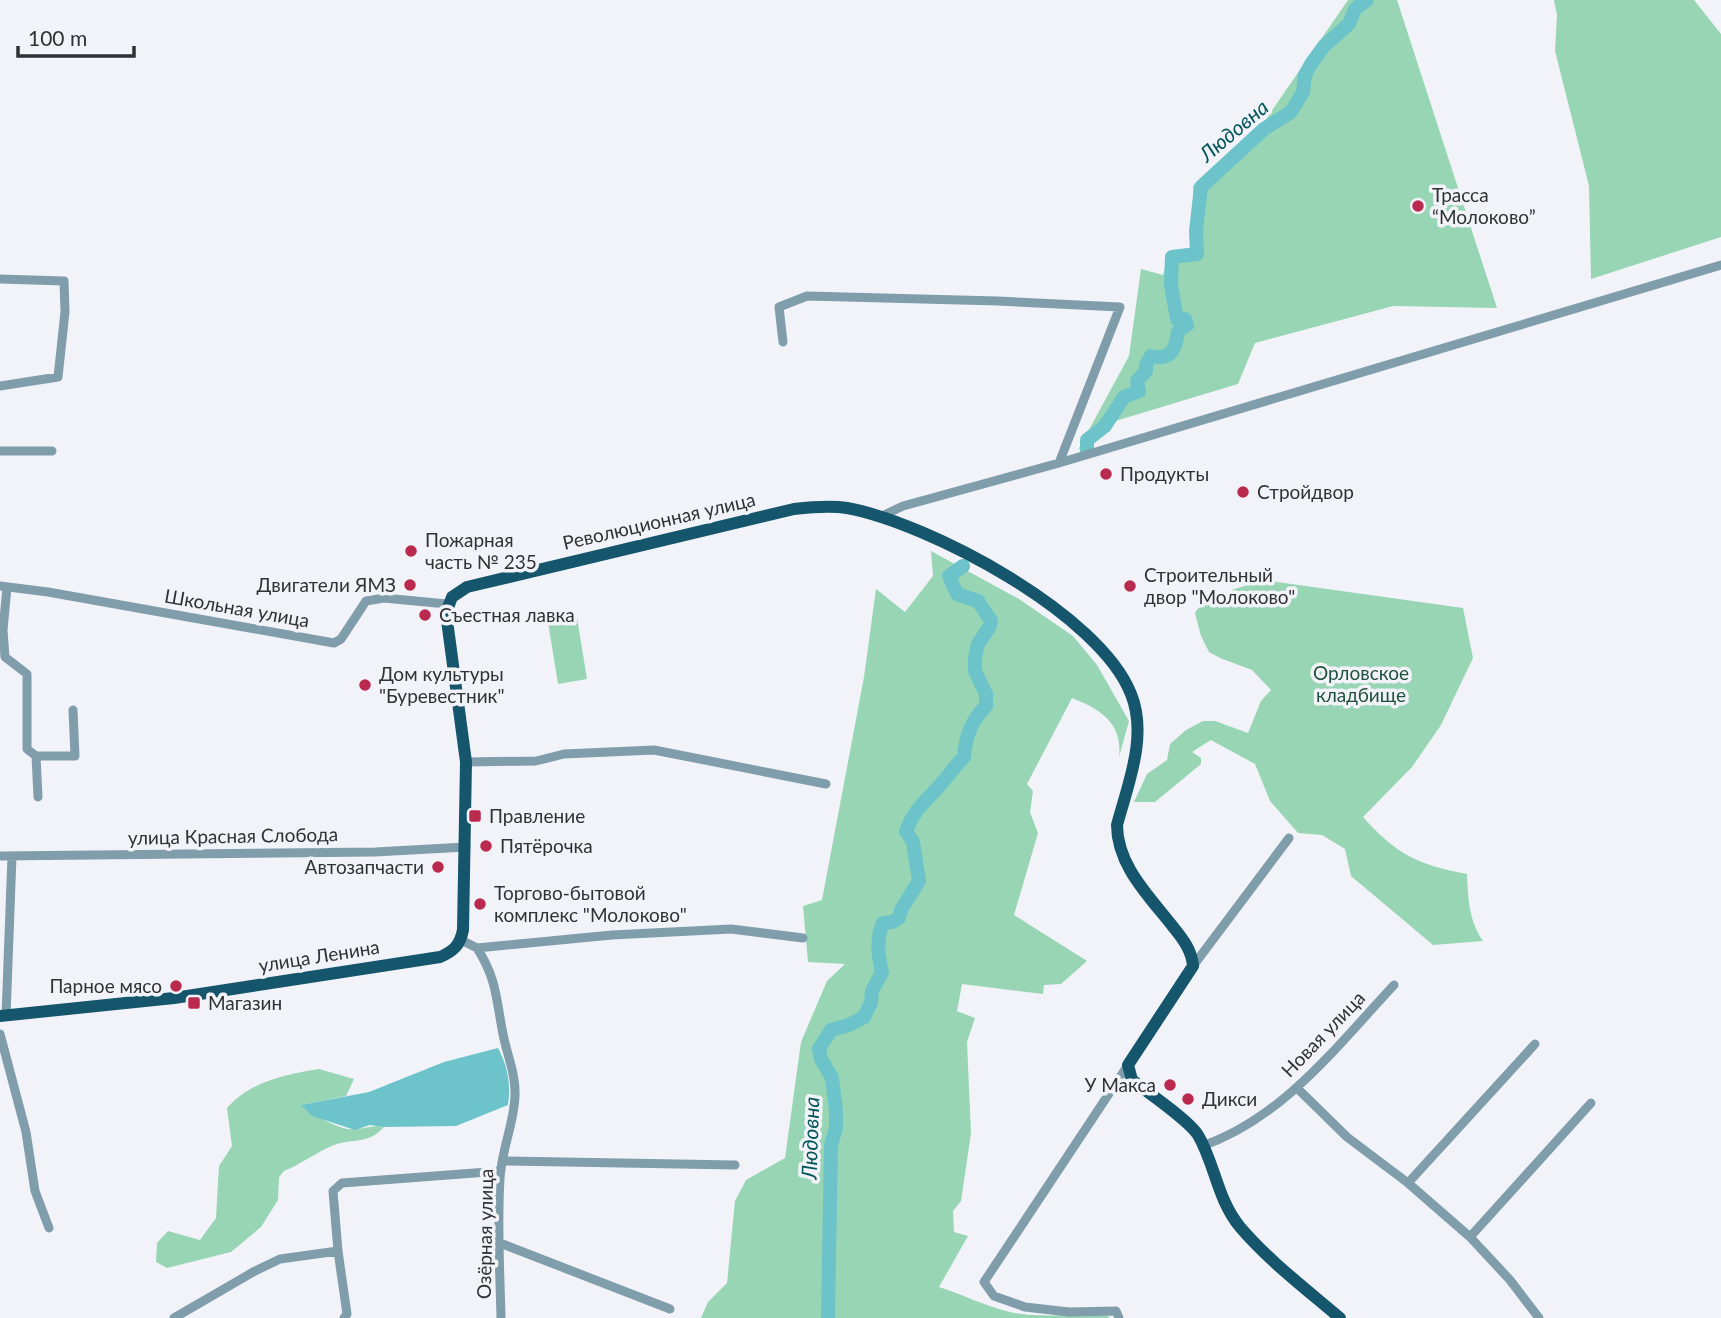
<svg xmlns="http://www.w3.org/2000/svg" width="1721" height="1318" font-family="Lato,sans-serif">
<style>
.green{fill:#98d5b4}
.water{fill:#6cc4ca}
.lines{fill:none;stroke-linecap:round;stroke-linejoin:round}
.river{stroke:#6cc4ca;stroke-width:14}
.minor{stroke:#809dab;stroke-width:9}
.major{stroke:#16566d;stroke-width:12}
.poi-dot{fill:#ba2a4e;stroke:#f2f3f9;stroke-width:2.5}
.labels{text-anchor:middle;stroke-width:7;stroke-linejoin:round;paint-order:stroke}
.poi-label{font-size:19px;fill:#303133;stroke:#f2f3f9;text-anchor:start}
.street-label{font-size:19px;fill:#303133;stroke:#f2f3f9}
.park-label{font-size:19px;fill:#1f523a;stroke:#f2f3f9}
.water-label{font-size:21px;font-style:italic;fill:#03565a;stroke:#f2f3f9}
</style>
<rect width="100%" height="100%" fill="#f2f3f9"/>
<path class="green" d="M1348,0H1397L1497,308L1393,306L1255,343L1238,384L1112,422L1078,450L1129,356L1141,269L1163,275L1169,253L1194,252L1193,186L1262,125Z
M1554,0H1694L1721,34V237L1591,279L1589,186L1555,51L1557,15Z
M931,551L1019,599L1073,636L1097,665L1129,721L1119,757C1123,723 1100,709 1072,698L1027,784L1033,791L1030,812L1038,833L1014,915L1087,961L1061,984L1044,985L1043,994L962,984L957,1011L975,1018L967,1042L971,1133L961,1201L953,1211L954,1232L968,1236L939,1287C961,1294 983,1305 1006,1311C1029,1318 1081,1315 1105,1313L1110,1318H701L708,1302L727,1283L735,1201L746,1180L785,1158L801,1042L827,981L845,964L808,962L803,906L822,900L864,677L876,589L905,612L933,576Z
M1263,580L1463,608L1473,658L1441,725L1412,767L1363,817C1396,854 1418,865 1467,874C1468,898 1469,921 1483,941L1433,945L1351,876L1345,849L1322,835L1298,833L1270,801L1255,764L1211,740L1192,752L1201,758V764L1155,802H1134L1147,774L1167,760L1170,744L1186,730L1203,721H1215L1248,733L1261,701L1271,690L1252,670L1220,658L1209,652L1201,636L1195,613C1204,596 1245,586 1263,580Z
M577,618L587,679L558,684L548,622Z
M319,1069L354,1079L346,1096L302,1105C314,1115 341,1132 357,1129C369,1128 372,1125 384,1127C368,1145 353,1138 334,1145C317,1152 301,1164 284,1171L279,1177L278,1200L261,1227L231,1252L167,1268L156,1262L157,1243L168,1231L200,1240L216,1218L219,1166L232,1146L227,1108C249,1082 287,1074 319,1069Z"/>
<path class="water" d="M498,1048C508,1067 511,1084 508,1105L456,1126L384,1127L370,1125L355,1130L312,1116L301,1105L369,1092L444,1062Z"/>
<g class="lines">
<path class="river" d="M1087,450V440L1105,426L1124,397L1139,391L1137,381L1146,371V365L1151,356C1171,361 1176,349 1178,331L1187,325L1185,319H1177L1171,285L1172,257L1197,254L1196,231L1201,187L1264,129L1291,112L1303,92L1305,75L1311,64L1324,46L1349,24L1355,9L1367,0
M828,1318L831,1145L836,1128V1111L832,1078L821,1059L819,1049L831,1030L849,1025L864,1017L871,1003L872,991L882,972C878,955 876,939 883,923L892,922L899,918L901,910L919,881L913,842L906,831C916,806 926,802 941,784C949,775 955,766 964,757C965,737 971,721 986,706V694L975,671V658L978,644L990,626L991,621L978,601L957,594L949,576L963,566"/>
<path class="minor" d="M0,279L64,281L65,312L58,377L0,386
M783,342L779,307L807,296L998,301L1120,307L1059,463
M0,451H52
M880,517L903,506L1059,463L1721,265
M0,586L48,592L334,643L341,639L366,601L384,598L447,604
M7,587L3,630L5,657L27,674V749L36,756L38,797
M36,756H75L73,710
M466,762L536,761L564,754L654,750L826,784
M0,856L375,852L466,847
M461,940L477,948L612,935L731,929L803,938
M477,948C497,979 496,999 503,1034C507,1055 516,1074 515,1096C514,1124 501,1151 500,1179C497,1225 500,1272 501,1318
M1193,966L1289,838
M6,1016L12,856
M0,1034L26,1132L35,1191L49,1228
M1297,1088L1347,1137L1408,1183L1470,1237L1510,1280L1539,1318
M1202,1146C1282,1119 1338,1045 1394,985
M504,1161L735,1165
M1408,1183L1535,1044
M1470,1237L1591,1103
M500,1243L670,1309
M338,1251L347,1314L344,1318
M174,1318L255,1271L280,1259L338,1251L333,1191L342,1183L501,1171
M1119,1318L1116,1311L1069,1312L1025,1307L994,1296L984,1282L1128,1065"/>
<path class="major" d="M0,1016L174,998L440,957C454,951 460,945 463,930L466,762L446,613L452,597L467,587L794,509C811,507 830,505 847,508C929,523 1100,614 1131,694C1148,736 1128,784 1117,825C1117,866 1150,897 1174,928C1183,939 1192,951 1193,966L1128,1065L1132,1080C1147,1092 1189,1120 1198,1135C1215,1164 1217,1199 1240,1227C1269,1261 1306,1289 1340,1318"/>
</g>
<g class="poi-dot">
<circle cx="1418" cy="206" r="7"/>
<circle cx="1106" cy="474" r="7"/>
<circle cx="1243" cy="492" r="7"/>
<circle cx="411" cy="551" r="7"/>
<circle cx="410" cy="585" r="7"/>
<circle cx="1130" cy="586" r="7"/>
<circle cx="425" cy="615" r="7"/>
<circle cx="365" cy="685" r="7"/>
<rect x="468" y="809" width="14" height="14" rx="3.5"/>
<circle cx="486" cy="846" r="7"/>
<circle cx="438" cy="867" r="7"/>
<circle cx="480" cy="904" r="7"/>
<circle cx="176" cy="986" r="7"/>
<rect x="187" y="996" width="14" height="14" rx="3.5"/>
<circle cx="1170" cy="1085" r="7"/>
<circle cx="1188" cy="1099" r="7"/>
</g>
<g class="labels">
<g class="poi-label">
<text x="1432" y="202">Трасса<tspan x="1432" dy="22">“Молоково”</tspan></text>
<text x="1120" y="481">Продукты</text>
<text x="1257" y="499">Стройдвор</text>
<text x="425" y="547">Пожарная<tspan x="425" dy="22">часть № 235</tspan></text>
<text x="1144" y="582">Строительный<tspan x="1144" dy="22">двор "Молоково"</tspan></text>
<text x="396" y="592" text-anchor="end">Двигатели ЯМЗ</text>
<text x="439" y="622">Съестная лавка</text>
<text x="379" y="681">Дом культуры<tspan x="379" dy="22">"Буревестник"</tspan></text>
<text x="489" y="823">Правление</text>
<text x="500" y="853">Пятёрочка</text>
<text x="424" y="874" text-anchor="end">Автозапчасти</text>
<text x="494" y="900">Торгово-бытовой<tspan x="494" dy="22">комплекс "Молоково"</tspan></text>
<text x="162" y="993" text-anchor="end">Парное мясо</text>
<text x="208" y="1010">Магазин</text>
<text x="1156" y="1092" text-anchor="end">У Макса</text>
<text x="1202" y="1106">Дикси</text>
</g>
<g class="street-label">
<text transform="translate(659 521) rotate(-13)" y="7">Революционная улица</text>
<text transform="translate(237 608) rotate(10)" y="7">Школьная улица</text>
<text transform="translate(233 836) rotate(-1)" y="7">улица Красная Слобода</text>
<text transform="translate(319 956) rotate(-9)" y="7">улица Ленина</text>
<text transform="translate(1323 1034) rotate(-46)" y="7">Новая улица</text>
<text transform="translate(485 1234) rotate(-89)" y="7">Озёрная улица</text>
</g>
<g class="park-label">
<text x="1361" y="680">Орловское<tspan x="1361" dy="22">кладбище</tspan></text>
</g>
<g class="water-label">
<text transform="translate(1234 131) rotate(-40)" y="7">Людовна</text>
<text transform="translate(811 1138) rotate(-88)" y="7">Людовна</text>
</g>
</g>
<path d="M18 46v10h116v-10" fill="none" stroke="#303133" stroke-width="3.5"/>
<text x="28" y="46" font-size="21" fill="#303133" stroke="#f2f3f9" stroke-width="5" paint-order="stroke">100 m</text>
</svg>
